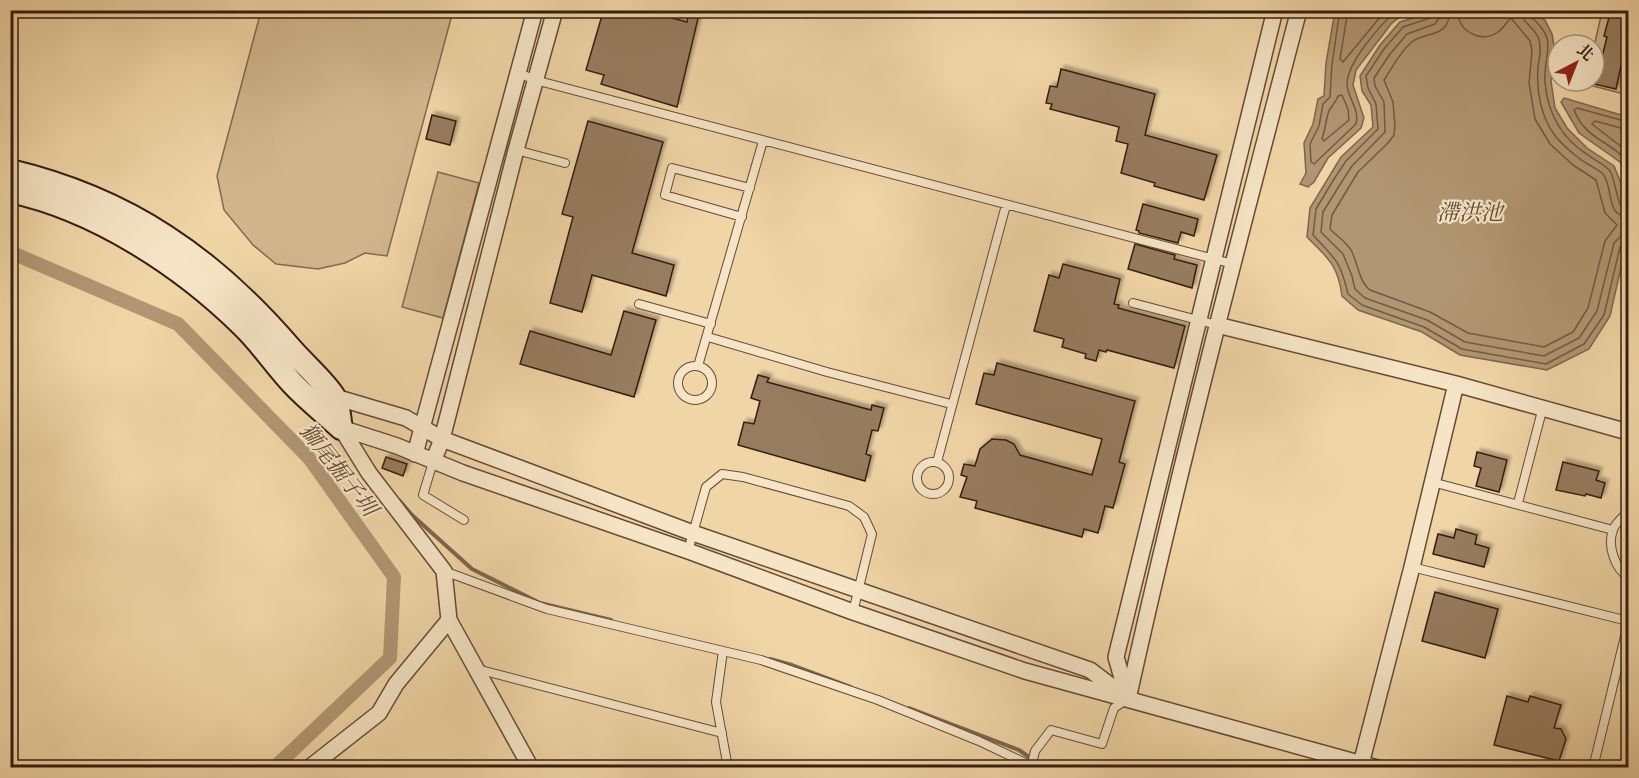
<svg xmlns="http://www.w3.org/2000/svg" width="1639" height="778" font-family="Cardo,'Noto Serif TC',serif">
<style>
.green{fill:#d1b68d;stroke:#84694f;stroke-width:1.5}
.water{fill:#b19673;stroke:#80654c;stroke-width:1.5}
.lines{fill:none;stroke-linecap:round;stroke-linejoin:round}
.shore{stroke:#745942;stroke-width:1.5}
.stream{stroke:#80654c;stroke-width:4}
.canal{stroke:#b19673;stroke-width:14}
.building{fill:#977c5e;stroke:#371c11;stroke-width:1.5;filter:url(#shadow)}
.lane-casing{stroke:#654a36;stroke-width:10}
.street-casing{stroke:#654a36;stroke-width:18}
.secondary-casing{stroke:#371c11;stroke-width:26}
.lane{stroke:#f5e4c5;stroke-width:8}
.street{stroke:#f5e4c5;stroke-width:15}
.secondary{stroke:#f5e4c5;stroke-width:22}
.labels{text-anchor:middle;stroke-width:4.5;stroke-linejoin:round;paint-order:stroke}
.water-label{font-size:22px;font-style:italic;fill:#624733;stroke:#f5e4c5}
</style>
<defs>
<filter id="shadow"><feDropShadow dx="3.5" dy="-3.5" stdDeviation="1.5" flood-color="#0004"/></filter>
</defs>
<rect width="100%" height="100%" fill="#f0d5a6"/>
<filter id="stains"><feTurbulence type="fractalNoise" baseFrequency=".00333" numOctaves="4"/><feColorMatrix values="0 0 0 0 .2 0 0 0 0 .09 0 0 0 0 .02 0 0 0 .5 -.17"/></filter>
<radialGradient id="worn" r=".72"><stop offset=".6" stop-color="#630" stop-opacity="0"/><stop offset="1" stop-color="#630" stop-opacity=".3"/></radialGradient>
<path class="green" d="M261,11H453L387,256L365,253L345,263L318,269L276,264L253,245L224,210L217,176Z
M1602,11H1628V95L1585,84L1586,81H1594V47Z
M438,172L479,183L443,318L402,307Z"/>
<path class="water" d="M1439,10L1471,11L1483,14L1492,11H1531L1545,20L1552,34L1555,51L1551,81L1555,108L1567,128L1587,148L1614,166L1625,193L1628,237L1610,316L1589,349L1547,370L1460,355L1422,332L1358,310L1342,296C1338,265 1328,258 1307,237L1310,208L1341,157L1373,127L1371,105L1362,91L1360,76L1380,45L1400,22Z
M1335,11H1415L1403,14L1391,24L1356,70L1353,85L1364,118L1361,128L1328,158L1314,182L1308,187L1300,184L1306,173L1304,143L1313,124L1318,99L1324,96L1326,63Z
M1564,98L1628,117V178L1620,162L1579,133L1561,102Z"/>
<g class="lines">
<path class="shore" d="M1340,10L1332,64L1330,97L1323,104L1319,126L1310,144L1311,162L1314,164L1356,124C1360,109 1347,98 1347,83C1348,62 1381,23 1398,10
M1348,10L1340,59L1343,62L1386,10
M1433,10L1430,18L1403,27L1384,49L1366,76L1368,88L1376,104L1378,129L1346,161L1334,179L1316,209L1313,235C1336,260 1340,260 1348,294L1362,305L1424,327L1462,349L1546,364L1584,344L1604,315L1620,247L1623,243L1628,242
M1441,10L1439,18L1435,24L1407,34L1390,54L1374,78L1375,86L1384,102L1385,132L1352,166L1341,183L1323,212L1321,232L1343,254L1352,276L1355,289L1365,298L1427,320L1465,342L1544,356L1579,338L1597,311L1614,243L1620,237L1628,235
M1450,10C1449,38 1429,31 1413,41C1401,50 1392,68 1384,80L1393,102L1395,126L1394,135L1388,143L1358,172L1332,215L1330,229C1337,236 1346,242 1351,250C1358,263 1359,282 1370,290L1430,312L1468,333L1544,347L1573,332L1588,308L1605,241L1617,225L1605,213L1596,180L1573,165L1550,144L1535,119L1529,83L1532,51L1530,41L1511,18C1506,22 1504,28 1498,32C1480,44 1458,31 1457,10
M1521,10C1522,25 1536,27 1539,40C1542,50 1539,58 1538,67C1536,91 1541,118 1556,137C1563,145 1572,153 1580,159C1586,164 1597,168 1603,174C1614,188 1605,216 1628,217
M1529,10L1530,16C1560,41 1543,52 1545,83C1548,114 1561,138 1588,155C1594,160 1606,165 1610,171C1615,180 1617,200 1621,206C1623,210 1625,209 1628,210
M1342,95L1348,109L1349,120L1324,141L1322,138C1326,129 1326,115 1330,109C1333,104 1336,102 1338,96Z
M1628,122L1577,108L1574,110C1586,142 1617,142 1628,165
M1628,130L1595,121L1592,124L1628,152"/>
<path class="stream" d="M399,500L412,515L472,569L540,603L611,620
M770,659L792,665L851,687
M909,708L1019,750L1045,768"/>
<path class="canal" d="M10,252L178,324L309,458L394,577L390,658L274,768"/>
</g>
<path class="building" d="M613,10H642L687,22L689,10H700L677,107L601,84L604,75L586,70L603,12L612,15Z
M1611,10H1629V43L1626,42L1616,89L1594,84V59L1601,61L1607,37L1604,36Z
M1061,69L1155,94L1145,135L1217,155L1204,200L1154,186L1155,183L1121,173L1128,144L1116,141L1119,127L1050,109L1052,104L1046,103L1050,86L1057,87Z
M432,115L456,121L450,145L426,139Z
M588,121L663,142L632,253L674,265L666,296L592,275L582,312L550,303L573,217L562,214Z
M1143,204L1198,219L1194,236L1181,232L1178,243L1139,233V231L1136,230Z
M1135,244L1175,255L1174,259L1197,265L1192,288L1128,269Z
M1063,264L1120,279L1114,304L1119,305L1118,308L1185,326L1174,368L1107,350L1106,352L1099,350L1096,361L1085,358L1086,354L1062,347L1064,339L1034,331L1049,275L1059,278Z
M624,311L656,320L634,397L520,364L530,331L611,355Z
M997,363L1135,401L1119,462L1125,464L1113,508L1105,506L1098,533L1084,529L1082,537L975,508L977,501L960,497L967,477L961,475L964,464L975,466L980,449L992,439L1006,440L1014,444L1020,455L1092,475L1102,439L976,404L984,373L994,375Z
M758,375L769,378L767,382L871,410L872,405L884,408L878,431L872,430L866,454L871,456L865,481L738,445L744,422L754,424L760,401L751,398Z
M1477,452L1507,460L1499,492L1476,486L1481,468L1474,466Z
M386,457L407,464L403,476L382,468Z
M1563,462L1599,471L1596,480L1605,483L1601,498L1586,494L1585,496L1556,490Z
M1456,529L1477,535L1475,544L1489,548L1484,567L1433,554L1438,534L1454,538Z
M1435,592L1498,609L1485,658L1422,641Z
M1507,696L1528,702L1530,696L1561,705L1554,728L1561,729L1566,739L1559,761L1494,745Z"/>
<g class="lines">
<defs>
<path id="lane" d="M519,73L535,80L1233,264
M516,150L565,163
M742,217L665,195L672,168L750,188
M1133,303L1217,325
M639,304L711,324
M708,337L827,372L951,404
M698,366L763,141
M678 383a17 17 0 1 1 34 0a17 17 0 1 1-34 0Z
M433,462L423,495L464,520
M937,462L1006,205
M917 478a16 16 0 1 1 32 0a16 16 0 1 1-32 0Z
M1432,482L1613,530
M1518,503L1543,407
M1628,512C1623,517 1615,523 1613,530C1607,546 1615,568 1628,577
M688,551L706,487L722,474L743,477L849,506L864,517L872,534L853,612
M1412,567L1628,621
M444,571L547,609L761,660L878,700L979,741L1036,768
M723,651L716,702L728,768
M477,669L722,733
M1031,768L1035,751L1051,730L1102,744L1114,708L1126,700
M1593,768L1628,624"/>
<path id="street" d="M1217,325L1456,384L1628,432
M335,397L406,418L442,439L693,533L1090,670L1123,695
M341,428L397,446L463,473L688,551L853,612L1025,671L1377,768
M415,454L535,10
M433,462L442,439L516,150L555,10
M449,620L531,768
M1127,696L1116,657L1275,10
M1128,699C1179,468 1239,239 1299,10
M1361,764L1412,567L1456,384
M309,768L379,713L396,684L449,620L444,571L369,473L341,428"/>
<path id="secondary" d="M10,171C128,199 213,258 291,349C302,362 326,383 334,397C339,404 339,419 341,428
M10,191C95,209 181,265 242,325C261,343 275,365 293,384C308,400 325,413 341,428"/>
</defs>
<use href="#lane" class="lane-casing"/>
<use href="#street" class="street-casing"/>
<use href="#secondary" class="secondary-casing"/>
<use href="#lane" class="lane"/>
<use href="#street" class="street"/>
<use href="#secondary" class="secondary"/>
</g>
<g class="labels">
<g class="water-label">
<text x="1470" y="220">滯洪池</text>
<text transform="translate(339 469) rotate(52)" y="8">獅尾掘子圳</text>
</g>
</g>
<rect width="1639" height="778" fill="none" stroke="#f0d5a6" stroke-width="36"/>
<rect x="12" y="12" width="1615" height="754" fill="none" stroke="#371c11" stroke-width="3"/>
<rect x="18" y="18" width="1603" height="742" fill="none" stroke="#371c11" stroke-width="1.5"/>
<g transform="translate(1576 63) rotate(42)"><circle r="28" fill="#f5e4c5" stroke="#a9947d" stroke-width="1.5"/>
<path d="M0-4.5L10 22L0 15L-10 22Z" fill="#8f2418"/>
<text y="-9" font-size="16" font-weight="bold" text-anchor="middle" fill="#371c11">北</text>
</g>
<rect width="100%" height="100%" filter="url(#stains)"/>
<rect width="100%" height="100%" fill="url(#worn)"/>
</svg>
